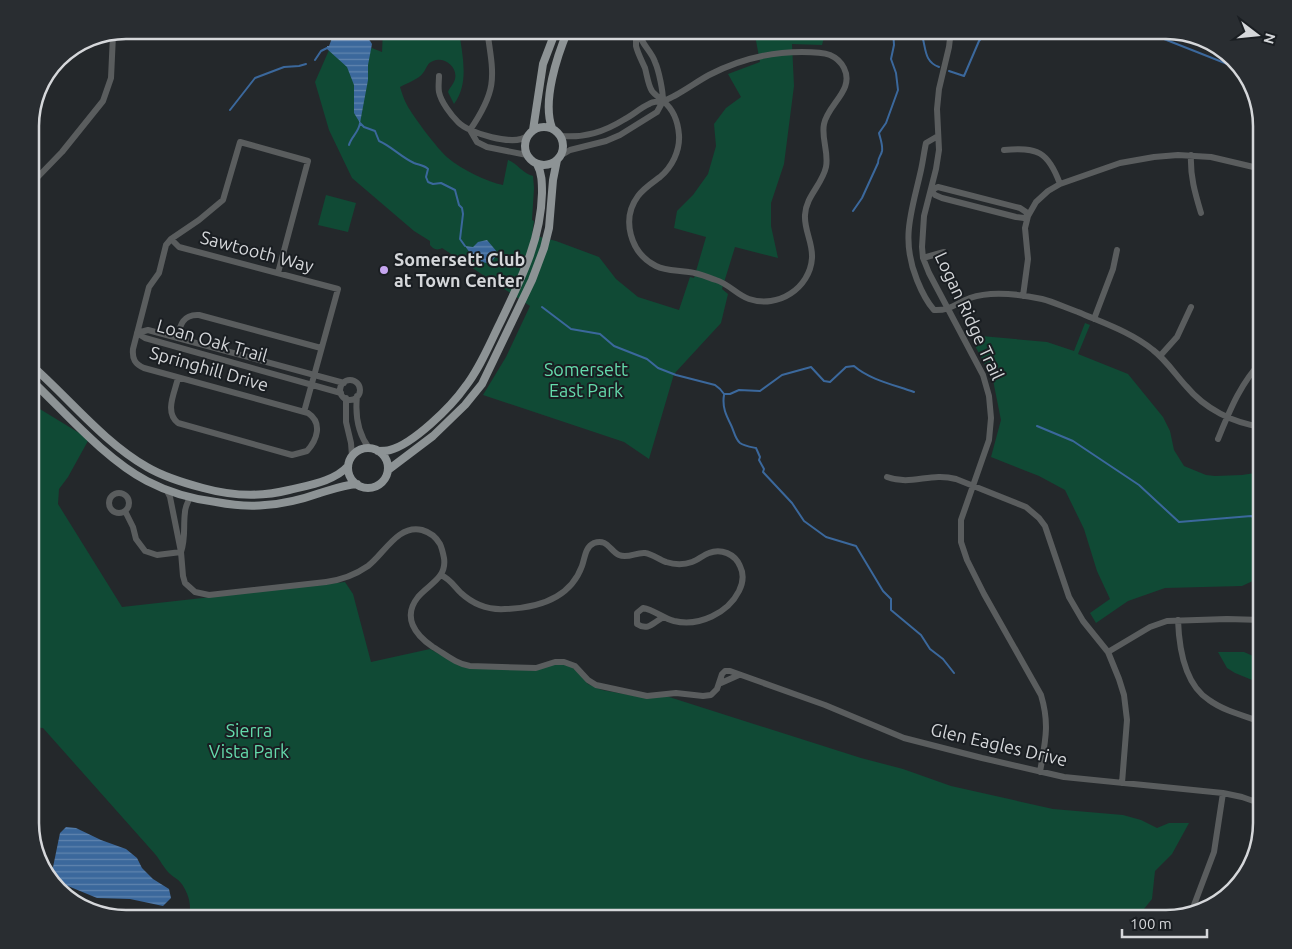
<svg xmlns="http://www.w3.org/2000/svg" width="1292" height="949" font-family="Ubuntu,sans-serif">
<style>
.green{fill:#104a35}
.water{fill:url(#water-rules)}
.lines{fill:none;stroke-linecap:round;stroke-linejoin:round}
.stream{stroke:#3b689c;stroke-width:2}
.minor{stroke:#5a5d5e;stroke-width:6}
.major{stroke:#8d9395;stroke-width:8}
.poi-dot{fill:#c6a6f0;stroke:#1a1e22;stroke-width:2}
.labels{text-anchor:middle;stroke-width:4;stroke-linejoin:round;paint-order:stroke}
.street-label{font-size:18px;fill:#d5d7da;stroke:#1a1e22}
.poi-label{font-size:18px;font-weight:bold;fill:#d5d7da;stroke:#1a1e22;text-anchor:start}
.park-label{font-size:18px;fill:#64daab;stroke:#1a1e22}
.rim{fill:none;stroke:#d5d7da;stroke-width:2.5}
</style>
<defs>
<pattern id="water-rules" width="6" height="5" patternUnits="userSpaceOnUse" patternTransform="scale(1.25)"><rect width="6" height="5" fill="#3b689c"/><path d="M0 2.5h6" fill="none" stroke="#6084ae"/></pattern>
</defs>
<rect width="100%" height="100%" fill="#24282b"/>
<path class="green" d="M383,30H459C462,55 470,82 454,104L448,92C449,88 454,84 455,79C458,67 444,56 433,61C427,63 427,68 423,73C419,79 407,83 400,87C402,93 404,100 407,105C412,115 439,151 448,158C461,169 487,182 503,185L508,160C517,163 523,174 533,176L534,188L532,220L534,221L532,235L556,241L599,257L616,279L638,297L679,310L690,277L694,278L706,237L674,228L677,211L693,195L708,174L716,146L714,124L726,108L741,97L728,74L760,62L754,30H826L822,45L792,44L794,86L784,164L771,203V226L778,258L735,247L722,289L728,294L721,323L674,374L649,459L624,442L483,395L506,357L530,306L442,248C437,251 433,249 430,245V241L414,231L352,178L329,130L315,82L336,34L382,52Z
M326,195L356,203L348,232L318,225Z
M1085,323L1090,325L1078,354L1128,374L1163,417L1170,431L1174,450L1184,466L1206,475L1215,476L1242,475L1262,472V579H1257L1242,586L1165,588L1128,601L1096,623L1090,613L1110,599L1097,571L1084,529L1065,490L1039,476L991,457L1001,420L993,380L972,340L981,336L1047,342L1074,351Z
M30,403L89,439L68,477L59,489L58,504L122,607L345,582L353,594L371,662L430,649L463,667L537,669L555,664H566L576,670L588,684L602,690L646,698L666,696L861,758L903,769L951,786L1053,809L1123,815L1141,820L1157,828L1169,823H1189L1172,854L1155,871L1152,899L1136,919H185C195,911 188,892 181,883C178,879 173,877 169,873C164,868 160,860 155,854L43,728L30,727Z
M1218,652H1244L1262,660V684L1235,673L1227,668Z"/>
<path class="water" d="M338,30C349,30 367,33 372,44L368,65V80L360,123L354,113V85L347,67L327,49V46H329L334,33Z
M487,240L498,253L490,264L475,260L465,246L473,247L478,242Z
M66,827L76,828L101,840L126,849L137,858L142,868L153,879L169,889L171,898L163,906L130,899L97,898L63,884L52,872L60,833Z"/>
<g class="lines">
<path class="stream" d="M920,30C927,45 922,61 939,67
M1108,30L1164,39L1240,69
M315,60L321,51L327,48
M949,71L964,76L979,41L988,30
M230,110L255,78L284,67L299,66L306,64
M349,145C351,137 359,132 360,123L364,127L375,131L379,141C391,146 401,157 414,163C419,165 424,165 428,169L426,177L428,182L433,184L441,183L455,190L459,205L462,208L463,214L460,239L465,246
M853,211L862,198L878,163C878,157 881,156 882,151C883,145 880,138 879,133L886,123L898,90L896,73L891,59L894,45L893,30
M542,307L571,329L600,334L614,346L647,359L658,368L676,375L715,385L720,389L724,394H730L739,390L760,391L782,375L811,367L824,381L830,382L846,367L854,366C870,380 895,385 914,392
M724,395C722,407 726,415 731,425C734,431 735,439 740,443C744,446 751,447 756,448L760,457L759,460L764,469L763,472L792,503L804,521L826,537L856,546L883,591L891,599V610L921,635L930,649L943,659L954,673
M1037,426L1073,441L1139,485L1179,522L1251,516L1262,521"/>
<path class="minor" d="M639,30C640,44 651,50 655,62C659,71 663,91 663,101
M951,30L949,47L939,89L937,109L939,150L936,169L924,216L922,247L923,258L929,273L983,375L989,396L991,418L989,440L961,520V542L967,560L984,594L1041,695C1050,725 1045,742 1040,772
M439,76C439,81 438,87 439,92C441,102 451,115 458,122C468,133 515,147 527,136
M470,130C498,89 494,77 487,30
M470,130L477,142L487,147L527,155
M561,136C585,138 604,132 625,119C633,115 640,108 649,104C653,101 658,102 663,101C667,100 672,97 676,95C687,89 698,81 709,75C738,60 769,52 802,52C811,52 822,52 830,55C837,58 841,62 844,68C855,90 828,104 824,124C821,138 829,152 826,167C822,185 806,196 805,215C804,230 813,243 812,258C810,288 778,309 749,299C737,295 729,284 716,280C707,277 698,273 689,272C677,270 666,271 656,266C630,253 621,219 638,196C644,188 652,183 660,177C672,167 680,151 679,135C678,122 673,109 663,101C660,98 655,95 652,91C648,85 647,75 645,68C642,61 638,54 636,46V40L638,30
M938,136L926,143C924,152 923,161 921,170C912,211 900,238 917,280C921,290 926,301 934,310C949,311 957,303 970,298C992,290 1019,294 1042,299C1054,302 1066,308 1078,312C1103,323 1131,332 1153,350C1166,360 1175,374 1186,386C1205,409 1233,423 1262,427
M1004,150C1037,147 1048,151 1060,184
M1191,155C1190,176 1195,193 1201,213
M560,156L570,150L606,141L620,135L657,112L663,101
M30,185L62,152L103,101L111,78L113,35
M938,187L1020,208L1026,212L1028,216L1024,218L1016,217L942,198L935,195L931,190Z
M171,239L179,247L338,289L304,412
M923,258L944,252
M1023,296L1028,259L1025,228L1028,216L1036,202L1048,191L1060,184L1120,163L1154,157L1178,155L1211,157L1262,169
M1094,319L1113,269L1117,250
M137,333L148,330L344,383
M137,333L145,338L341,393
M177,338C180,325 183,314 199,315L321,348
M1160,356L1177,337L1191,307
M178,378C175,392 164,412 178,423L292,455L307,451C317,440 323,423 308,413L144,368C135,364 132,359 133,349L149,287L159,273L166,245L171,239L199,220L223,200L240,142L308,161L278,273
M340 390a10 10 0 1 1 20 0a10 10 0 1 1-20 0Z
M357,396C355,415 357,432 369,448
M346,398V422L351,443L352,456
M1218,439C1230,410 1240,384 1262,361
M887,477C912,486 930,472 956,479L1026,507L1039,518L1045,526L1069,597L1083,621L1108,652L1119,679L1124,695L1127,720L1122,783
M166,489L170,497L181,552L183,576L185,583L195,592L209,595L326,582C341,580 355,575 368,566C384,554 398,524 422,530C429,532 436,537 440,544C442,548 443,553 444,558C447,578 429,584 418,597C402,617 415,635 433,647C445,654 456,664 470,666L536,668L555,662H564L575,666L588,680L596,685L647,696L676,693L703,696L711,695L717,689L722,674L725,671H730L825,705L904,738L982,758L1064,777L1223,793L1242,797L1262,804
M109 503a10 10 0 1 1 20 0a10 10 0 1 1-20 0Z
M125,511L133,527L136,539L145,551L157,555L181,552
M181,552C186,537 183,527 185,512C185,507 188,502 190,497
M441,575C450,579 454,586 461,593C473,604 489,610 505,609C538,608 570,599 582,566C585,558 585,547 594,543C607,538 610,551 619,555C628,559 636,552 645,553C653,554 659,560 666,562C675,565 684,565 692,562C698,560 703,555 709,553C721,548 735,554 740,566C744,574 743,583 739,591C728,613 699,627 674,621C663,618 654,610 643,608L637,613V624C649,632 654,621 664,617
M1178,620C1179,648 1184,684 1209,700C1224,711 1245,716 1262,722
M1108,652L1150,627L1167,621L1227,619L1262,620
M721,683L739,675
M1191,913L1214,852L1223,793"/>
<path class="major" d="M525 146a19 19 0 1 1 38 0a19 19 0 1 1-38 0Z
M552,128C542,101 557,56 568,30
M533,130L543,64L556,30
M30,364C69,398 102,441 147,467C164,477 184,483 203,488C232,496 261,497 289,490C309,485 335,481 348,466
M30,379C65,412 105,459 147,481C168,492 192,499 216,502C232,505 248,507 265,505C283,504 303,499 320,493C333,489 344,485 357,484
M348 468a20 20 0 1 1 40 0a20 20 0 1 1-40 0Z
M378,451C382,451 386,451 390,450C413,444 451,407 465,387C480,368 489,345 500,323C520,281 541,241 542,193C542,183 542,173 537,164
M388,470L433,436L465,405L482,384L532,280L544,248L549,228L553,180L557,160"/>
</g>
<circle class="poi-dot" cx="384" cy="270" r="5"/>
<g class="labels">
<g class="street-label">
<text transform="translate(257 252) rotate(15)" y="6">Sawtooth Way</text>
<text transform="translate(969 316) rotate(65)" y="6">Logan Ridge Trail</text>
<text transform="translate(212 341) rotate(16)" y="6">Loan Oak Trail</text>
<text transform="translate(209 369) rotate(16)" y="6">Springhill Drive</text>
<text transform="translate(999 745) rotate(13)" y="6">Glen Eagles Drive</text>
</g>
<g class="poi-label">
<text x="394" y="266">Somersett Club<tspan x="394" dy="21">at Town Center</tspan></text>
</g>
<g class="park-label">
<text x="586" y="376">Somersett<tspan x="586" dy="21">East Park</tspan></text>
<text x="249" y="737">Sierra<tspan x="249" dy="21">Vista Park</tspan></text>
</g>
</g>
<path d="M0 0H1292V949H0ZM126 39H1166A87 87 0 0 1 1253 126V823A87 87 0 0 1 1166 910H126A87 87 0 0 1 39 823V126A87 87 0 0 1 126 39Z" fill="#292d31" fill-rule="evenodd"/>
<path class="rim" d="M126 39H1166A87 87 0 0 1 1253 126V823A87 87 0 0 1 1166 910H126A87 87 0 0 1 39 823V126A87 87 0 0 1 126 39Z"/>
<g transform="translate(1257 35) rotate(106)" stroke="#1a1e22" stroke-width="4" paint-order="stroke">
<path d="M0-4L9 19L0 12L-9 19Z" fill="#d5d7da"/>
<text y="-8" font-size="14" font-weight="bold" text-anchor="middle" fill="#d5d7da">N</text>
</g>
<path d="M1122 929v8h85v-8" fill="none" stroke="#d5d7da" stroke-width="2.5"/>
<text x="1130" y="929" font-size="15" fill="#d5d7da" stroke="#1a1e22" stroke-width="4" paint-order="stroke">100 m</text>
</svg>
